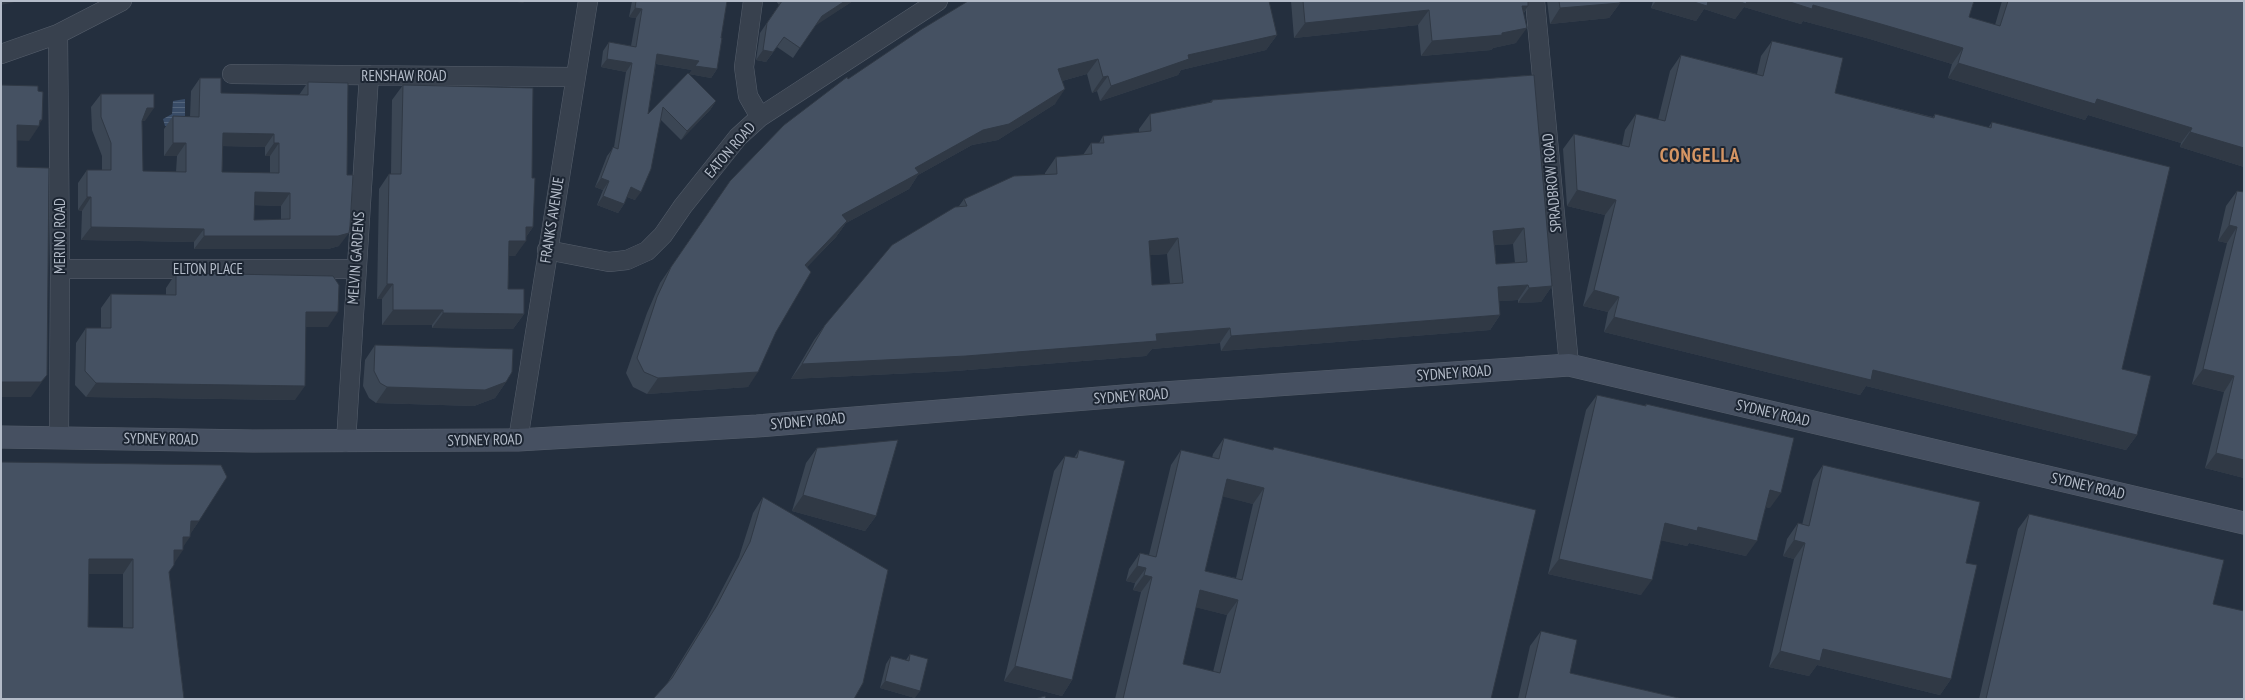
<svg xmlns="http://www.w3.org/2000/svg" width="2245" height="700" font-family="'PT Sans Narrow',sans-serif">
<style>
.water{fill:url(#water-rules)}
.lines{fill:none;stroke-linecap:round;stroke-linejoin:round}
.street-casing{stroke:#565f6c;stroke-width:20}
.secondary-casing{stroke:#565f6c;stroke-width:23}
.street{stroke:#38414e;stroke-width:19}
.secondary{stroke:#465061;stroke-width:22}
.wall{fill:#3b4654;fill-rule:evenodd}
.shaded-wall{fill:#303945}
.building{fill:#455162;stroke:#303945;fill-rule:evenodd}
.labels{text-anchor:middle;stroke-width:4;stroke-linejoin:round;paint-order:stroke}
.street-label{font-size:15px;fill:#b4bcc9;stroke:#1d2633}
.district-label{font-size:19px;font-weight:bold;letter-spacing:1px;fill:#d59563;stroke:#1d2633}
</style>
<defs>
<pattern id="water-rules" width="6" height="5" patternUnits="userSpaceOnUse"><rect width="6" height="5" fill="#394c67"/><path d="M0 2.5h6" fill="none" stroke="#53647b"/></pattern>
</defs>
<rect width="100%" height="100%" fill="#242f3e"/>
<path class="water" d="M185,99V126H165L163,119L172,114L173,101Z"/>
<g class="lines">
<defs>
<path id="street" d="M753,1L744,67L748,96L760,117
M1535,1L1569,365
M58,34L60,269L59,437
M1,54L58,34L122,1
M232,74L576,77
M547,250L609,262L627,260L647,251L663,235L683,206L738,137L760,117L938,1
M60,269H355
M518,440L588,1
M346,442L369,75"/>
<path id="secondary" d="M1,437L253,441L518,440L757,426L1148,394L1569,365L2244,523"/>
</defs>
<use href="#street" class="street-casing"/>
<use href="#secondary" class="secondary-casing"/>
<use href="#street" class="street"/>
<use href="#secondary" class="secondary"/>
</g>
<path class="wall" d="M632,1H727L721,38L717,69L711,78L689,74L716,101L710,110L681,140L661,120L635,200L627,197L624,204L618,213L597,205L603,190L595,187L607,156L614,147L626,72L601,67L603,51L609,42L631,46L636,18L629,17ZM656,64L692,70L689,74L648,114Z
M776,1H853L815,25L793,58L777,47L766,62L756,60L760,33L779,5Z
M1291,1H1528V6L1524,13L1516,43L1493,48L1491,50L1421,56L1418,25L1294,38Z
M1547,1H1620V3L1609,18L1550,24Z
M1653,1H1974L1969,17L1995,25L2002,1H2244V167L2180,147L2181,143L2088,115L2085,120L1948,78L1952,64L1870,39L1803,21L1801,24L1744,7L1735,19L1704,9L1696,21L1651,8Z
M1277,35L1266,50L1181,70L1178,75L1100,101L1097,91L1092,93L1087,74L1062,81L1055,104L998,140L972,145L918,175L909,189L846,223L836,237L807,267L748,387L647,394L633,387L626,373L647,313L660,283L719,197L848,79Z
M1772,41L1835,93L1933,117L1935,114L1988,128L1992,122L2122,369L2137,435L2126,450L1866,386L1860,395L1604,332L1608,312L1583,306L1605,215L1567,206L1563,149L1574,134L1622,145L1625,130L1636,114L1658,120L1670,71L1681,55L1757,74L1761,56Z
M1534,75L1552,286L1541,302L1518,303V300L1499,301L1500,315L1490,330L1221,351L1220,343L1152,349L1146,356L955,371L791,379L814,340L825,325L959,206L964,199L1045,175V173L1056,157L1083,155L1091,143H1099L1103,136L1139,132V129L1150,114L1210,102L1212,100ZM1513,244L1515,263L1496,264L1495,245ZM1167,254L1170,284L1152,285L1150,255Z
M200,78L221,93L299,95L308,82L339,246L328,249H194V242L81,240L82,211L78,210V183L87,170H102V156L92,130L91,107L101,94L145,121H142L143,171L176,172L177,156H164V129L173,116L190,117L191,91ZM223,146L265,147V156H270V173L222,172ZM254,205L281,206V220H254Z
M403,85L532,178L533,227L526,237L515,256H509L508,289L524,314L513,329L432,328V325H382V299H377L379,189L389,174H391L392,100Z
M2237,191L2244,192V478L2205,468L2224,392L2192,384L2227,243L2218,241L2226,206Z
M176,273L328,327H306L295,400L86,397L75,385L76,343L86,328H101V308L111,294L166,295V288Z
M375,345L506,382L495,398L474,406L376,403L369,398L363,386L365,360Z
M1597,395L1645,406L1646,404L1770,508L1766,507L1746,556L1689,543L1687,546L1661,540L1641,595L1548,574L1586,410Z
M1224,438L1272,450L1274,447L1491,699H1115L1141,592L1133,590L1135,583L1126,581L1129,569L1140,553L1149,555L1171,465L1181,450L1212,458L1213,454ZM1223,496L1253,504L1236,578L1205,571ZM1196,607L1227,615L1213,672L1183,664Z
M817,448L876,516L865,531L792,511L806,463Z
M1079,450L1072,680L1062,696L1004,681L1054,471L1065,456L1074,458Z
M1,462L199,521L190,534L169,572L184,699H1ZM89,574H123V628L88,627Z
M1823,465L1966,563L1951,679L1940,695L1817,665L1809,676L1769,667L1794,559L1783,556L1787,539L1798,523L1802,525L1813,480Z
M763,497L854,699L668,682L706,620L739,557L753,513Z
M2029,514L2213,604L2244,699H1979L2018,529Z
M1541,631L1570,673L1683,699H1518L1530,646Z
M910,654L915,698L880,688L886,664L891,656L906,660Z"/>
<path class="shaded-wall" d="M1,1H19L1,5Z
M510,1H525L523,3Z
M845,1H853L815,26L822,16Z
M1656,1H1787L1813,5L1881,24L1963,48L1952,64L1870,39L1803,21L1801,24L1744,7L1735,19L1704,9L1696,21L1651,8Z
M1620,3L1609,18L1550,24L1560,8Z
M1522,6H1528L1518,21Z
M635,8L642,9L636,18L629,17Z
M1429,10L1418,25L1294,38L1305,23Z
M1527,28L1516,43L1493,48L1491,50L1421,56L1432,41L1502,33Z
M1277,35L1266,50L1181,70L1178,75L1100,101L1111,86L1188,55Z
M763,50L773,52L766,62L756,60Z
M657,54L699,61L717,69L711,78L689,74L692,70L651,63Z
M607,59L632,63L626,72L601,67Z
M1098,59L1087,74L1047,85L1058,69Z
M1958,63L2097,99L2192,128L2181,143L2088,115L2085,120L1948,78Z
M1108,76L1097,91L1092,93L1103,77Z
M1065,89L1055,104L998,140L972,145L918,175L909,189L846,223L836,237L794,280L842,215L915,168L983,130Z
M716,101L710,110L681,140L687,131Z
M147,108H154L145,121H138Z
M40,120H42L38,126H39L29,141L7,140L17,125Z
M2190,132L2244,148V167L2180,147Z
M223,133L274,134L265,147L213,146Z
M173,143H186L177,156H164Z
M274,143H279L270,156H265Z
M601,178L609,181L603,190L595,187Z
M631,187L641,192L635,200L625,196Z
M1577,190L1616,200L1605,215L1567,206Z
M255,192L290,193L281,206L246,205Z
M603,196L624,204L618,213L597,205Z
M87,197H91L82,211L78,210Z
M2229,225L2237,227L2227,243L2218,241Z
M91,227L204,229L194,242L81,240Z
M526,227H533L523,241H526L515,256H499L509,241Z
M1524,228L1513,244L1483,246L1493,231Z
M349,233L339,246L328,249H194L204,236Z
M1178,238L1167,254L1138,256L1149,241Z
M387,284H393L382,299H377Z
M1528,285L1518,300L1487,302L1498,287Z
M1552,286L1541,302L1518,303L1529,288Z
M1594,290L1619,297L1608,312L1583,306Z
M393,310H443L432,325H382Z
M306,312H338L328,327H296Z
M443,313L524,314L513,329L432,328Z
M1500,315L1490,330L1221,351L1231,336Z
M1614,317L1873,370L2137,435L2126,450L1866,386L1860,395L1604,332Z
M1230,328L1220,343L1152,349L1146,356L955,371L791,379L802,364Z
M2203,369L2234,376L2224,392L2192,384Z
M758,372L748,387L647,394L658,378Z
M47,375L31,397H1V382Z
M506,382L495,398L474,406L376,403L387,387Z
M96,383L305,386L295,400L86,397Z
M2216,453L2244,460V478L2205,468Z
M1227,479L1264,488L1253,504L1216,495Z
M1770,490L1781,493L1770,508L1759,506Z
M803,495L876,516L865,531L792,511Z
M191,521H199L189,536Z
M1665,523L1698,527L1757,541L1746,556L1689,543L1687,546L1654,539Z
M183,537H190L181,550H183L173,565H163Z
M1794,540L1805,543L1794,559L1783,556Z
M89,559H133L123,574H79Z
M1559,559L1652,580L1641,595L1548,574Z
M1137,566L1146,568L1135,583L1126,581Z
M1144,575L1152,577L1141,592L1133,590Z
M1200,590L1238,600L1227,615L1190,606Z
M1823,649L1951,679L1940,695L1817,665L1809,676L1769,667L1780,651Z
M1015,666L1072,680L1062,696L1004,681Z
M885,681L920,691L915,698L880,688Z"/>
<path class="building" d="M636,1H727L721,38H722L717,69L695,66L699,61L657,54L648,114L688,73L716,101L687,131L663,107L651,169L641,192L631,187L624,204L603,196L609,181L601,178L613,147L618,149L632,63L607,59L609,42L636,47L642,9L635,8Z
M782,1H845L822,16L800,48L784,37L773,52L763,50L767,23Z
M968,1H1269L1277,35L1188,55L1189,59L1111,86L1108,76L1103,77L1098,59L1058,69L1065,89L1009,124L983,130L915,168L919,173L842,215L847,221L805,265L811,272L776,332L758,372L658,378L644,372L637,358L657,297L671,267L730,181L784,125L847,77L848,79L922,29Z
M1303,1H1528V6H1522L1527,28L1502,33V35L1432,41L1429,10L1305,23Z
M1559,1H1620V3L1560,8Z
M1691,1H1708L1707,6Z
M1738,1H1747L1746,4Z
M1787,1H1974L1969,17L2000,26L2008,1H2244V148L2190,132L2192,128L2097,99L2095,104L1958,63L1963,48L1881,24L1813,5L1812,9Z
M1772,41L1843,58L1835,93L1934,118L1935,114L1991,128L1992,122L2170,167L2122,369L2151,376L2137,435L1873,370L1871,380L1614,317L1619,297L1594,290L1616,200L1577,190L1574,134L1629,147L1636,114L1665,121L1681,55L1763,76Z
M1534,75L1552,286L1529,288L1528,285L1498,287L1500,315L1231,336L1230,328L1156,334L1157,341L966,356L802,364L825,325L892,245L955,207L967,206L964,199L1014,176L1057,174L1056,157L1092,154L1091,143H1104L1103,136L1151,131L1150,114L1212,102V100ZM1524,228L1527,262L1496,264L1493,231ZM1178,238L1183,283L1152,285L1149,241Z
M200,78H221V93L308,95V82L348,83L347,175H353L350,226L349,233L338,236H204V229L91,227V197H87V170H111V143L101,117V94H154V108H147L142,121L143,171L186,172V143H173V116L199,117ZM223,133L274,134V143H279V173L222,172ZM255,192L290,193V219L254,220Z
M1,85L38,86V91L43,92L42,120H40L39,126L17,125V167L49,168L47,375L41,382H1Z
M403,85L533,88L532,178H535L533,227H526V241H509L508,289H524V314L443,313V310H393V284H387L389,174H401Z
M2237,191L2244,192V460L2216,453L2234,376L2203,369L2237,227L2229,225Z
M176,273L333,276L339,285L338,312H306L305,386L96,383L85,371L86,328H111V294L176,295Z
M375,345L513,349L512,372L506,382L485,390L387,387L380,383L374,371Z
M1597,395L1646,406V404L1794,438L1781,493L1770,490L1757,541L1698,527L1697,531L1665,523L1652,580L1559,559Z
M1224,438L1273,450L1274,447L1536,510L1491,699H1123L1152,577L1144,575L1146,568L1137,566L1140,553L1156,557L1181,450L1219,459ZM1227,479L1264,488L1242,580L1205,571ZM1200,590L1238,600L1220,673L1183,664Z
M898,440L876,516L803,495L817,448Z
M1079,450L1125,461L1072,680L1015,666L1065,456L1077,458Z
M1,462L221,465L227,477L199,521H191L190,537H183V550H174V565L169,572L184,699H1ZM89,559H133V628L88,627Z
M1823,465L1980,502L1966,563L1977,565L1951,679L1823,649L1820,661L1780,651L1805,543L1794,540L1798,523L1809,526Z
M763,497L888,570L863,683L854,699H653L672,678L717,605L750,542Z
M2029,514L2224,560L2213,604L2244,611V699H1986Z
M1541,631L1577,640L1570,673L1683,699H1525Z
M910,654L928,659L920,691L885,681L891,656L909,661Z
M1045,696L1046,699H1035Z"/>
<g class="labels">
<g class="street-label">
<text x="404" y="81">RENSHAW ROAD</text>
<text transform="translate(730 150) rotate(-49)" y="5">EATON ROAD</text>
<text transform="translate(1552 183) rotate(-95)" y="5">SPRADBROW ROAD</text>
<text transform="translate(552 220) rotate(-81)" y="5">FRANKS AVENUE</text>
<text transform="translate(60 236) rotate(-90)" y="5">MERINO ROAD</text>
<text transform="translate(356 258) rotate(-86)" y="5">MELVIN GARDENS</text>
<text x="208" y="274">ELTON PLACE</text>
<text transform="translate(1454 373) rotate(-4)" y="5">SYDNEY ROAD</text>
<text transform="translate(1131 396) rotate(-4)" y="5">SYDNEY ROAD</text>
<text transform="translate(1773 413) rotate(13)" y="5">SYDNEY ROAD</text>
<text transform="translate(808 421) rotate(-5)" y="5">SYDNEY ROAD</text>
<text transform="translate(161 439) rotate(1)" y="5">SYDNEY ROAD</text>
<text transform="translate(485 440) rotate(-1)" y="5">SYDNEY ROAD</text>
<text transform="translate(2088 486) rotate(13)" y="5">SYDNEY ROAD</text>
</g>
<g class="district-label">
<text x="1700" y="162">CONGELLA</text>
</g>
</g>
<rect width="2245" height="700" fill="none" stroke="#b4bcc9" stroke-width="4"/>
</svg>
